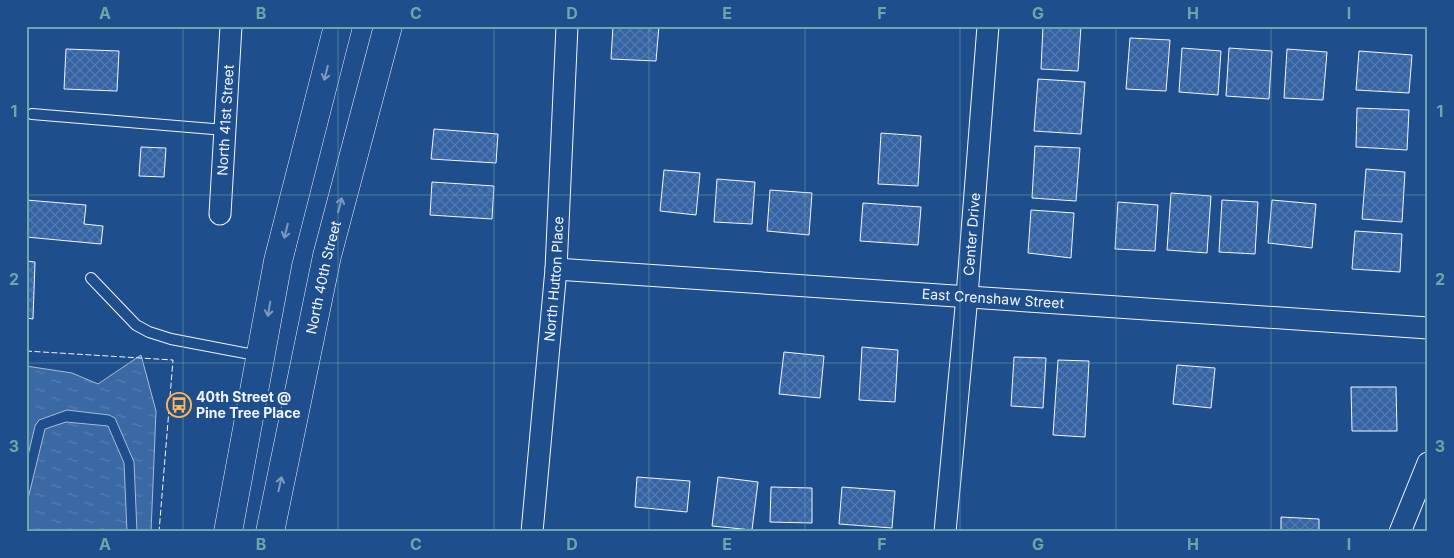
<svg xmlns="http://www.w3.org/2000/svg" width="1454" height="558" font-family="Inter,sans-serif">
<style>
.water{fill:url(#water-ripples);stroke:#a8bbd7}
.building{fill:url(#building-cross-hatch);stroke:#f2f6ff}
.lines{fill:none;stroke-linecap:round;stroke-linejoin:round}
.lane-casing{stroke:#f2f6ff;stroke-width:12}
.street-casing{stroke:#f2f6ff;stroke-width:23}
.secondary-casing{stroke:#f2f6ff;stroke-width:29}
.lane{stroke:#1f4e8c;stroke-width:10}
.street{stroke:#1f4e8c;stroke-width:21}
.secondary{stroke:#1f4e8c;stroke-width:28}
.fence{stroke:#f2f6ff;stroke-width:1;stroke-dasharray:6 2.5;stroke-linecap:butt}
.oneway{stroke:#7e9ac0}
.grid{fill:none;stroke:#6aa9a8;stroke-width:1;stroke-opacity:0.55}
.labels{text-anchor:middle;stroke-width:4;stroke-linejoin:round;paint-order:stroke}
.street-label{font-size:14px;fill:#f2f6ff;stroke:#1f4e8c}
.poi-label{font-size:14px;font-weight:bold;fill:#f2f6ff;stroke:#1f4e8c;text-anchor:start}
.neatline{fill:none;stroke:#6aa9a8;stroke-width:2}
.grid-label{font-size:16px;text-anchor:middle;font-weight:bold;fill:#6aa9a8}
</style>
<defs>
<pattern id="water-ripples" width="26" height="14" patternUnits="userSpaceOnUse" patternTransform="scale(1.25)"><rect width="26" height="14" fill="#3b69a3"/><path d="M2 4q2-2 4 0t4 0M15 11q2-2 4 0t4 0" fill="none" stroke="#587fb1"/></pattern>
<pattern id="building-cross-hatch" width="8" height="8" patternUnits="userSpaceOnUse" patternTransform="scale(1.25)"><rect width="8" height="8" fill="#3563a3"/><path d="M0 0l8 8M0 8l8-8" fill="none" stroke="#537ab1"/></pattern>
</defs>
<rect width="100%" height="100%" fill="#1f4e8c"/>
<path class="water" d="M141,355L156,411L151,532H137L134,462L115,418L109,415L67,410L39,420L35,426L26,464V366L72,373L98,384Z
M66,422L108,426L124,463L127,532H26V507L45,429Z"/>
<path class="building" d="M613,26H659L656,61L611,59Z
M1043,26H1081L1078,71L1041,69Z
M1130,38L1170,40L1166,91L1126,89Z
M1182,48L1221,51L1218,95L1179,92Z
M1229,48L1272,51L1269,99L1226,96Z
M66,49L119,51L117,91L64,89Z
M1287,49L1327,52L1323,100L1284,98Z
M1359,51L1412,55L1409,93L1356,90Z
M1038,79L1085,82L1081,134L1034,131Z
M1357,108L1409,110L1407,150L1356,147Z
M434,129L498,134L496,163L431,159Z
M881,133L921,136L918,186L878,184Z
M1035,146L1080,148L1076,201L1032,198Z
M141,147L166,148L164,177L139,176Z
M1366,169L1405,172L1402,222L1362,219Z
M664,170L700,173L696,215L660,211Z
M717,179L755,182L752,224L714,222Z
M432,182L494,186L492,219L430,215Z
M770,190L812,193L809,235L767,231Z
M1171,193L1211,196L1207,253L1167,250Z
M26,200L86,205L84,224L103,226L101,244L26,237Z
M1222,200L1258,202L1255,254L1219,252Z
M1272,200L1316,204L1312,248L1268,243Z
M1118,202L1158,205L1155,251L1115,249Z
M863,203L921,207L918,245L860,241Z
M1031,210L1074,213L1071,258L1028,253Z
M1355,231L1402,234L1400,272L1352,269Z
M26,261L35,262L33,319L26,318Z
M862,347L898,350L895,402L859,400Z
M784,352L824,356L820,398L779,394Z
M1014,357L1046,358L1043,408L1011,406Z
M1058,360L1089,361L1085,437L1053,435Z
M1177,365L1215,368L1211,408L1173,404Z
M1351,387H1396L1397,431H1352Z
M637,477L690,481L687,512L635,507Z
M718,477L758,482L752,530L712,526Z
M771,487L812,488V523L770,522Z
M842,487L895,491L892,528L839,524Z
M1281,517L1319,519V532H1281Z"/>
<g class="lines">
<defs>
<path id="lane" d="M32,114L225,130
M91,278L136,325L149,332L171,339L260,356"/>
<g id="street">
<path id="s1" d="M220,214L231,26"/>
<path id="s2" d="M556,269L1428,328"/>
<path id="s3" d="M532,532L556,269L567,26"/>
<path id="s4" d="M945,532L967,296L988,26"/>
<path d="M1400,532L1428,463"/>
</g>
<g id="secondary">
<path d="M228,532L278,261L338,26"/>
<path id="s5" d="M270,532L327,256L388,26"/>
</g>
</defs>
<use href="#lane" class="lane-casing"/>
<use href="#street" class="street-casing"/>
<use href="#secondary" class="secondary-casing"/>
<use href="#lane" class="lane"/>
<use href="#street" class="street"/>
<use href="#secondary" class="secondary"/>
<path class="fence" d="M26,351L173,360L159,532"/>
</g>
<defs><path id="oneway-shaft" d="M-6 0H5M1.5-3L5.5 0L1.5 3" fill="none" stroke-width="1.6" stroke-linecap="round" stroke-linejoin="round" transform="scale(1.25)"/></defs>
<g class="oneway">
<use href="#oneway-shaft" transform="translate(326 73) rotate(104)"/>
<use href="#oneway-shaft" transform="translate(340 205) rotate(-75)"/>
<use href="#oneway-shaft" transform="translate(286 231) rotate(104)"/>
<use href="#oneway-shaft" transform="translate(269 309) rotate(100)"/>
<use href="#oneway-shaft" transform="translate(280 484) rotate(-78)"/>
</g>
<path class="grid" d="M183,26V532M338,26V532M494,26V532M649,26V532M805,26V532M960,26V532M1116,26V532M1271,26V532M26,195H1428M26,363H1428"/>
<defs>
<symbol id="bus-ring" viewBox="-11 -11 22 22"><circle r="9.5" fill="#1f4e8c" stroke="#ffb74d" stroke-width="1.5"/><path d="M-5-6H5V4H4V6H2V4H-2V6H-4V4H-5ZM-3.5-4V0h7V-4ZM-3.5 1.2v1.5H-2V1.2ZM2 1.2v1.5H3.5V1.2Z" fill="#ffb74d"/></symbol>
</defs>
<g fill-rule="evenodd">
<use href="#bus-ring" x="165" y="391" width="28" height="28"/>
</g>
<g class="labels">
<g class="street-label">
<text dy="5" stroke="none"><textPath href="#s1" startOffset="94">North 41st Street</textPath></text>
<text dy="5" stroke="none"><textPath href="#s4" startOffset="299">Center Drive</textPath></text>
<text dy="5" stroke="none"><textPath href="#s5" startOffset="260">North 40th Street</textPath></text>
<text dy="5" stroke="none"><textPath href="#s3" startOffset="254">North Hutton Place</textPath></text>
<text dy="5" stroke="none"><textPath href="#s2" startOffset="438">East Crenshaw Street</textPath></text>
</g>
<g class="poi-label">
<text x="196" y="402">40th Street @<tspan x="196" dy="16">Pine Tree Place</tspan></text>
</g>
</g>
<rect width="1454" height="558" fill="none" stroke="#1f4e8c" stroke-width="55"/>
<rect x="28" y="28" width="1398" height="502" class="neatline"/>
<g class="grid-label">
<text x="105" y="19">A</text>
<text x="261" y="19">B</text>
<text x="416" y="19">C</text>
<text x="572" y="19">D</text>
<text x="727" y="19">E</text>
<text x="882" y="19">F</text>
<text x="1038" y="19">G</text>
<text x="1193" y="19">H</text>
<text x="1349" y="19">I</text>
<text x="14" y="117">1</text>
<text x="1440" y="117">1</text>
<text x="14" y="285">2</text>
<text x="1440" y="285">2</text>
<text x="14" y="452">3</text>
<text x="1440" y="452">3</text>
<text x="105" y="550">A</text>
<text x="261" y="550">B</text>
<text x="416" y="550">C</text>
<text x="572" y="550">D</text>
<text x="727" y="550">E</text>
<text x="882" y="550">F</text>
<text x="1038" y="550">G</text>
<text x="1193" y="550">H</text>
<text x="1349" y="550">I</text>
</g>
</svg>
